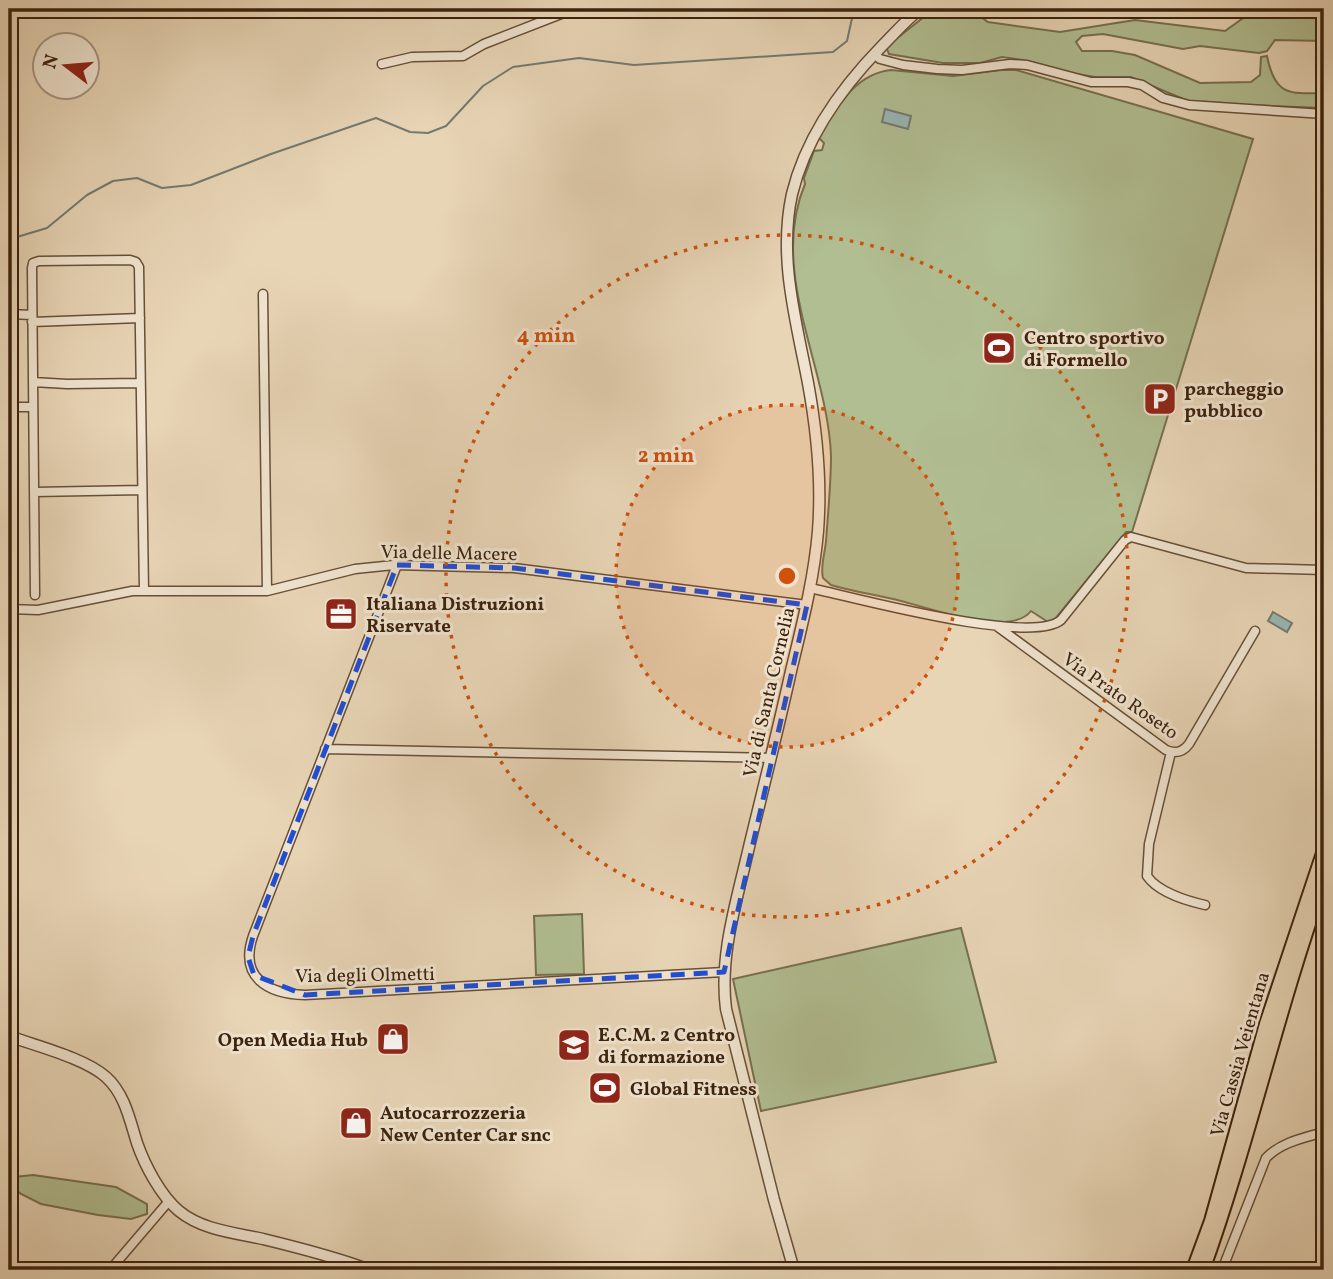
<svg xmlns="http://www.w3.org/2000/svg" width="1333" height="1279" font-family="Vollkorn,serif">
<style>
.green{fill:#b1be92;stroke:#767050;stroke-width:2}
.water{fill:#98b7b5;stroke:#737b72;stroke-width:2}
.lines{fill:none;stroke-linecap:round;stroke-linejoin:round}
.stream{stroke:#737b72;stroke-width:2}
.minor-casing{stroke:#674f37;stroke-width:11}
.tertiary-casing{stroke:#674f37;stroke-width:13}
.trunk-casing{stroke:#3c220d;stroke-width:16}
.minor{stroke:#f0e4d0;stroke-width:8}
.tertiary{stroke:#f0e4d0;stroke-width:10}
.trunk{stroke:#e8d5b6;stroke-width:12}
.marked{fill:none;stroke:#1d4ed8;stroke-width:5;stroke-dasharray:14 9;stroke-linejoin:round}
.ring{fill:none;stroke:#ce510c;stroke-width:3.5;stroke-dasharray:3.5 7}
.labels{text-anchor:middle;stroke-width:6;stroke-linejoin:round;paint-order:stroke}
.poi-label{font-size:19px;font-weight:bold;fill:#3c220d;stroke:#f0e4d0;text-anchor:start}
.street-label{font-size:19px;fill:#3c220d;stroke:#f0e4d0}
.centre{fill:#ce510c;stroke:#f0e4d0;stroke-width:3.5}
.ring-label{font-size:21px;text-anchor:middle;font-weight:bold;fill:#ce510c;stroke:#f0e4d0;stroke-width:6;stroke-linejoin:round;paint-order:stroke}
</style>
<rect width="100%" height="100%" fill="#e8d5b6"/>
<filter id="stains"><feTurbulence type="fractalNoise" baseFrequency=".00286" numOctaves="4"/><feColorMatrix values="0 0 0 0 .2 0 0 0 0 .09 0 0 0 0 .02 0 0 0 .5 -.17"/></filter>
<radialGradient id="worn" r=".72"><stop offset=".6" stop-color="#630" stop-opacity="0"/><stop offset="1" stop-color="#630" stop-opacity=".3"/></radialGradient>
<path class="green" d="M934,9H983L981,17L988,22L1060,32L1135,20L1225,31L1256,9H1324V41L1275,40L1267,51L1259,53L1200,46L1183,49L1103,34L1082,36L1076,42L1082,51H1112L1135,55L1200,83L1251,82L1260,75L1261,57L1267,56C1275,95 1288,94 1324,93V108L1193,103L1131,77H1095L1071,73L1023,60L1002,57L980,63H943L889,54L886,47Z
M891,70L953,76L1001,70H1016L1253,139L1132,532H1126L1051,624L1031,611C1010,638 930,608 901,601C878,595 854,592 831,585L823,578C820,567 825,553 826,541C828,513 831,484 831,456C828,367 768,272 805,184L804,178L814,151L822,150L824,143L818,137C837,108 854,74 891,70Z
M582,914L584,974L536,975L534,916Z
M961,928L996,1062L761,1111L733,979Z
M33,1175L116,1187L147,1204V1214L131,1219L98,1215L41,1204L21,1194L9,1184L14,1177Z"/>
<path class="water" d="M885,109L911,116L908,129L882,122Z
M1273,612L1292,623L1287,632L1268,621Z"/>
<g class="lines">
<path class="stream" d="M9,238L17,237L47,228L87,195L113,181L137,178L162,188L191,185L271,154L376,118L410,132L428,133L446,126L483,86L513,67L579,58L634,65L833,52L847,41L854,9"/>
<defs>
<path id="minor" d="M874,54L880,59L903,65L937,69L962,70L1010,64L1027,65L1091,82H1128L1142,85L1163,98L1189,105L1324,114
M382,64L412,57L463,56L484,44L574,9
M263,294L267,591
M9,314L32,315
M32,322L140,318
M33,382L67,384L140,383
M9,407H33
M34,492L142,490
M397,565L253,936C239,977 267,994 305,995L724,972
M810,588C853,597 1031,646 1061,620L1125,540L1131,537L1246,568L1324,570
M35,595L32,268L33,263L39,261L130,260L136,262L139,267L144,591
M9,609L38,610L132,591H267L355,569L394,565L514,568L807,605
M998,627L1166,750C1176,754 1183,752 1189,744L1255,631
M325,749L771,758
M1171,752L1149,844L1147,876C1158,892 1187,901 1205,905
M110,1270L169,1201
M1222,1270L1266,1158C1281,1142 1304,1138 1324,1132"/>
<path id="tertiary" d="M9,1036C36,1046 85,1058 106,1077C125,1094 130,1121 137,1143C145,1166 161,1196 179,1211C202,1230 235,1233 263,1239C300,1248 336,1257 370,1270
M794,1270L774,1200L726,1009C719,955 737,900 749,847C763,789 778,730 791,671C802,625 814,579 818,531C822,480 817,432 808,383C796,320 778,258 792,194C806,136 841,88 882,46C895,33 906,20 920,9"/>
<path id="trunk" d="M1193,1270L1211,1221L1266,1024L1324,850
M1203,1270C1249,1142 1278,1008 1324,880"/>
</defs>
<use href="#minor" class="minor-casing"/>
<use href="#tertiary" class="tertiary-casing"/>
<use href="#trunk" class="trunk-casing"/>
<use href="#minor" class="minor"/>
<use href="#tertiary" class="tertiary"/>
<use href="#trunk" class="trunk"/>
</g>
<path class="marked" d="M397,565L514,568L807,605L724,972L305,995L254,975L248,957L253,936Z"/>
<circle cx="787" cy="576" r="171" fill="#ce510c" fill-opacity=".12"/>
<g class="ring">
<circle cx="787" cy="576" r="171"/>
<circle cx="787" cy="576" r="341"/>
</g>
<defs>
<symbol id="stadium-square" viewBox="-11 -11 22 22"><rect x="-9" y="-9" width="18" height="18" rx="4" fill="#8f2418" stroke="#f0e4d0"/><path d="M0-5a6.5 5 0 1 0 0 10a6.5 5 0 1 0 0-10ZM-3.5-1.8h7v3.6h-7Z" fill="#fff"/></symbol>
<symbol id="parking-square" viewBox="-11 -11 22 22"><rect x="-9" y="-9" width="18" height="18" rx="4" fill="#8f2418" stroke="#f0e4d0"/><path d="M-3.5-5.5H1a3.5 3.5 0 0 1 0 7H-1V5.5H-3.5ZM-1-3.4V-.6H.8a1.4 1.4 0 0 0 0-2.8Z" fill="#fff"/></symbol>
<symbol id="office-square" viewBox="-11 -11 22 22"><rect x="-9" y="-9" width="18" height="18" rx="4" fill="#8f2418" stroke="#f0e4d0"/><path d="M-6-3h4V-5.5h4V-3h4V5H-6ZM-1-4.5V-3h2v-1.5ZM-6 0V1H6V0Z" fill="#fff"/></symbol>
<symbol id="shop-square" viewBox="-11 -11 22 22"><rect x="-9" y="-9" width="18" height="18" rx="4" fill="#8f2418" stroke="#f0e4d0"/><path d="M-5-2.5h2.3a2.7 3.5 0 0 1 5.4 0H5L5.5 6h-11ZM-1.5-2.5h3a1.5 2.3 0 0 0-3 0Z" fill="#fff"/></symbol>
<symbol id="school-square" viewBox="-11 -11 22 22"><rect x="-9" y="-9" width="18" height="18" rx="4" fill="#8f2418" stroke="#f0e4d0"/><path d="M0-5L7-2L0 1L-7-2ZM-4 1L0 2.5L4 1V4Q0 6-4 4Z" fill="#fff"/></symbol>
</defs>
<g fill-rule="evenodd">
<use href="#stadium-square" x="980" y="329" width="38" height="38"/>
<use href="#parking-square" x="1141" y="380" width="38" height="38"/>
<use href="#office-square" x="322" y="595" width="38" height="38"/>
<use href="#shop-square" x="374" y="1020" width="38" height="38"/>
<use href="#school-square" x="555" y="1026" width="38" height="38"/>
<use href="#stadium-square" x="586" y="1069" width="38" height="38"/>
<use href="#shop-square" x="337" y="1104" width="38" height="38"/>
</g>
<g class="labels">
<g class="poi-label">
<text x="1024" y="344">Centro sportivo<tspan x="1024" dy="22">di Formello</tspan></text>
<text x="1184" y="395">parcheggio<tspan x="1184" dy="22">pubblico</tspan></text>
<text x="366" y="610">Italiana Distruzioni<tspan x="366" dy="22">Riservate</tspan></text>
<text x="598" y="1041">E.C.M. 2 Centro<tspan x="598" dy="22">di formazione</tspan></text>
<text x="368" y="1046" text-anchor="end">Open Media Hub</text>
<text x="630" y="1095">Global Fitness</text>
<text x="380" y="1119">Autocarrozzeria<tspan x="380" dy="22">New Center Car snc</tspan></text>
</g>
<g class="street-label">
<text transform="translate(449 552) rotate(1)" y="7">Via delle Macere</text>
<text transform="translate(768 692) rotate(-77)" y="7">Via di Santa Cornelia</text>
<text transform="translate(1121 695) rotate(35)" y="7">Via Prato Roseto</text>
<text transform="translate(365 974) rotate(-1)" y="7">Via degli Olmetti</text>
<text transform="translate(1239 1054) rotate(-74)" y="7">Via Cassia Veientana</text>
</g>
</g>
<circle cx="787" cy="576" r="10" class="centre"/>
<g class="ring-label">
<text x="546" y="342">4 min</text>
<text x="666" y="462">2 min</text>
</g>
<rect width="1333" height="1279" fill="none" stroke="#e8d5b6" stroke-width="35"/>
<rect x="10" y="10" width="1312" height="1258" fill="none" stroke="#3c220d" stroke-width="3.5"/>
<rect x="18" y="18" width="1298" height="1244" fill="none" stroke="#3c220d" stroke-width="2"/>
<g transform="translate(66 66) rotate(286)"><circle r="33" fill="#f0e4d0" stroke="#a89682" stroke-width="2"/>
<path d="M0-5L12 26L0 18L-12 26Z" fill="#8f2418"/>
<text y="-10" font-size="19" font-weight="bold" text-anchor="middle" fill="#3c220d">N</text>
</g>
<rect width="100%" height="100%" filter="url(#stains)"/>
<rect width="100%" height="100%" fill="url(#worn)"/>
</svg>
